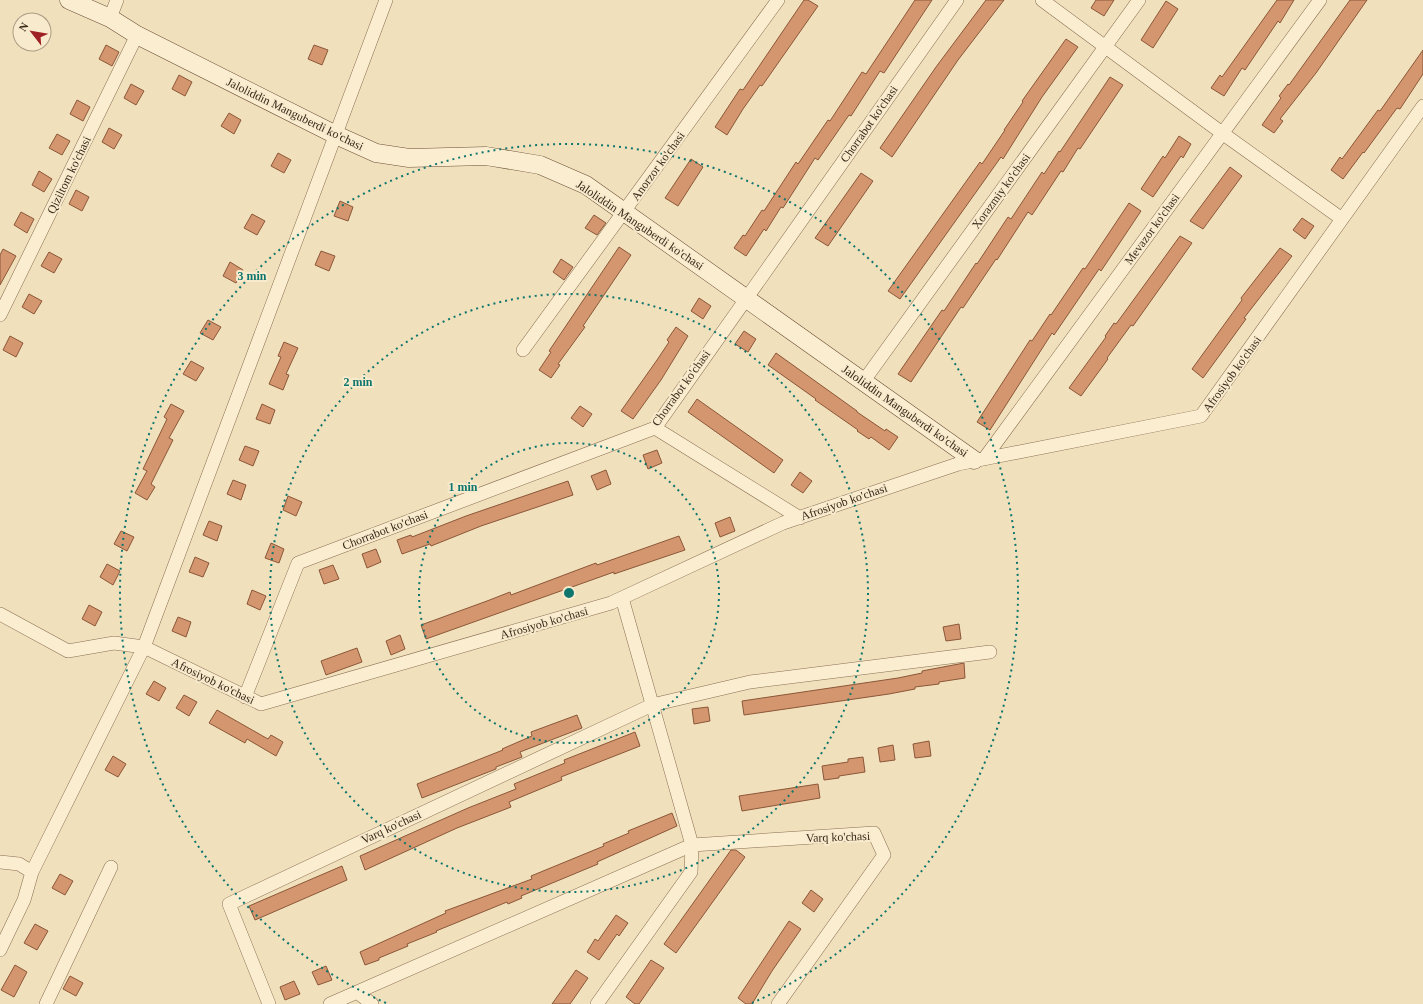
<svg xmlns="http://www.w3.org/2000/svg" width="1423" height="1004" font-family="Georgia,serif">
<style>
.building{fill:#d3966f;stroke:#8b5738}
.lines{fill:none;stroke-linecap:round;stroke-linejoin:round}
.street-casing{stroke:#8a6f54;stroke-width:14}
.secondary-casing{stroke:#6c5038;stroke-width:19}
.street{stroke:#fbedd0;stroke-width:13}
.secondary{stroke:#fbedd0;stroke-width:18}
.ring{fill:none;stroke:#0f766e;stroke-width:2;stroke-dasharray:2 4}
.labels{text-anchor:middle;stroke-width:4;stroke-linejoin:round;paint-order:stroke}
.street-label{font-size:12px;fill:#38281a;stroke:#f8eacc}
.centre{fill:#0f766e;stroke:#f8eacc;stroke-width:2}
.ring-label{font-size:12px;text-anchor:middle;font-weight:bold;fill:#0f766e;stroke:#f8eacc;stroke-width:4;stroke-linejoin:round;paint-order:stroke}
</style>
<rect width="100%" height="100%" fill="#f1e0bc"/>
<path class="building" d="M804,0H808L818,6L762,86L760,85L743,109L727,135L715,127L740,89L743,90Z
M915,0H932L884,73L880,71L851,116L849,115L818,160L815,158L783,208L781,207L766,231L764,229L746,256L734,248L743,235L745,236L762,210L764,211L796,162L798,164L828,120L830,121L862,72L866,74Z
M986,0H1004L958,60L892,157L880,148L936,67Z
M1096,0H1114L1104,16L1091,8Z
M1277,0H1294L1280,23L1278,21L1245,70L1242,68L1224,96L1211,88L1220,75L1222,77Z
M1350,0H1367L1316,73L1280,119L1283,121L1274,133L1262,125L1281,98L1279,96L1288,84L1289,85Z
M1166,1L1178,9L1153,48L1141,40Z
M1066,39L1078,47L1042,97L1003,159L1001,157L900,299L888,291L980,162L982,164L1005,130H1004L1023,102L1022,101Z
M106,45L119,52L112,66L99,59Z
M314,45L328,50L322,65L308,59Z
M1423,50V74L1400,109L1397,108L1364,153L1363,152L1343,179L1331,170L1340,157L1342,159L1378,110L1380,111Z
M179,75L192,82L185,96L172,89Z
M1110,77L1123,85L1080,149L1078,148L1063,172L1061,171L1032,215L1028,212L997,260L996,259L963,308L961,307L911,382L898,374L942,310L944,311L976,263L977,264L1008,217L1011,219L1042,172L1044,174L1059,151L1060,152Z
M131,84L144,91L136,105L124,98Z
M77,100L90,107L83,121L70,114Z
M229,113L241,120L234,134L221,126Z
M109,128L122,135L114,149L102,142Z
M57,134L70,141L62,155L49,148Z
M1179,136L1191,144L1183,158L1181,156L1153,197L1141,189L1163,156L1165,158Z
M278,153L291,160L284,173L271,166Z
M691,159L703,167L678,206L665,198Z
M1230,167L1242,176L1203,229L1190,221Z
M39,171L52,179L44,192L32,185Z
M861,173L873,181L828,246L815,238Z
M76,190L89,197L82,211L69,204Z
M340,201L353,207L348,221L334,216Z
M1129,203L1141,211L1101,271L1099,269L1054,335L1052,333L990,430L977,422L1030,340L1032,341L1050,314L1051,315L1083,268L1085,269Z
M21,212L34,219L27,233L14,225Z
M252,214L265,221L257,235L244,228Z
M594,215L606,223L597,235L585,228Z
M1302,218L1314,226L1305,239L1293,230Z
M1180,236L1192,243L1133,326L1131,325L1107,358L1108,359L1081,396L1069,388L1106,337L1105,336L1114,323L1116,324Z
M619,247L631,255L583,326L585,327L558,364L560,365L551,378L539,370L551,352L549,351Z
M1280,248L1292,256L1244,318L1246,319L1203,378L1192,369L1242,300L1241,298Z
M3,249L16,256L0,285V255Z
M321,251L335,256L329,271L315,265Z
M49,252L62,259L54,273L41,266Z
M561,259L573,267L564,280L553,272Z
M230,262L243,270L236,283L223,276Z
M29,294L42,301L34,314L22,307Z
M699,298L711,306L703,319L691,311Z
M208,320L221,327L213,340L200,333Z
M676,327L688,336L661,380L633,419L621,411L657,360L669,342L667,340Z
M744,331L756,339L748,352L735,344Z
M10,336L23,343L16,357L3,350Z
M284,342L298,348L286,374L289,375L283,390L269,384L281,357L278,356Z
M776,353L857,411V412L885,431L886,429L898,437L889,450L871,437L869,439L857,431L858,430L815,400L816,399L768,365Z
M191,361L204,368L196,381L183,374Z
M697,399L783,460L774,473L688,412Z
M171,404L184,411L169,438L173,440L151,484L155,487L147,500L135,493L147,471L143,469L167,419L164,417Z
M262,404L275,410L270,424L256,419Z
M580,406L592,414L583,427L571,418Z
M245,446L259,451L253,466L239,460Z
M657,450L662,463L648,469L643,455Z
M606,470L611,484L597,490L591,476Z
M800,472L812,481L803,493L791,485Z
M233,480L246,485L241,500L227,494Z
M568,481L573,495L481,526L431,546L430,544L402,554L397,540L411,535L412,537L466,516Z
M288,496L302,502L296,516L283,510Z
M730,517L735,531L720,537L715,523Z
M209,521L222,526L217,541L203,535Z
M121,531L134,537L127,551L114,544Z
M679,536L685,550L614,574V572L426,639L421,625L487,601L510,592L511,595L596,563L597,565Z
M271,543L284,549L279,563L265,558Z
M376,549L381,562L367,568L362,554Z
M195,557L209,563L203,577L189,572Z
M107,564L120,571L113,585L100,577Z
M333,565L339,579L324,584L319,570Z
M252,590L266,596L260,610L247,604Z
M89,605L102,612L95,626L82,619Z
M178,617L191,622L186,637L172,631Z
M959,624L961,639L946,641L943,627Z
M400,635L405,649L391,655L386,641Z
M357,648L362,662L326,675L321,661Z
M964,663L965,678L939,682V684L915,687V689L889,694L744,715L742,701L898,678L922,673V671Z
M154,681L166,688L159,701L146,694Z
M184,695L197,702L189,716L176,708Z
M708,707L710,721L694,724L692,709Z
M217,710L268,739L271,735L283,742L276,756L247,739L245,743L209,723Z
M577,715L582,728L520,752L522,757L496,767V769L422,798L417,784L503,750L502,749L532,736L531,732Z
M635,732L640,746L561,777L562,780L509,802L511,807L457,828L365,870L360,856L468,808L516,789L514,784L565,763L564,760Z
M929,741L931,756L915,758L913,744Z
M893,745L895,760L880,762L878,748Z
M113,756L126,764L118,777L105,770Z
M863,757L865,772L839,776V778L824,780L822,766L848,762V759Z
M818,784L820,798L742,811L739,796Z
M672,813L677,826L597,862L598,864L521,896L522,898L508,904L507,902L436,931L437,932L407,944L408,946L379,958V960L365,965L360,952L446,913L445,911L532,879L531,876L604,846L603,844L629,833L628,831Z
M731,850H736L745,857L676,953L664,944Z
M342,866L347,880L255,920L249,906Z
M60,874L73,881L65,895L52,888Z
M811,890L823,899L814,912L802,903Z
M616,915L628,923L619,936L617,934L599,960L587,952L595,939L598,941Z
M789,921L801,929L772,971L752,1004H746L738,998Z
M35,924L48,931L37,950L24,943Z
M651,960L664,968L639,1004H635L626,997Z
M15,965L27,972L14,997L1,990Z
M326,966L332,980L318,985L312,972Z
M576,970L588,978L570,1004H552Z
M70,976L83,983L76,996L63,989Z
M294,981L300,994L285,1000L280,987Z"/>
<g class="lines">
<defs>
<path id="street" d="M1042,0L1222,133L1342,219
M110,18L117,0
M0,315L137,35
M523,350L778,0
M863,382L1139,0
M655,428L800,518
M984,459L1320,0
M0,614L68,651L114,643L144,647L261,704L611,603L783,523L958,464L1201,416L1423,106
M245,697L298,563L655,428L957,0
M0,862L19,864L32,872
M0,950L24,900L32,872L144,647L386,0
M357,992L372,1004
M46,1004L111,867
M269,1004L229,904L652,705L750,682L990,652
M330,1004L692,845L874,833L884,855L778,1004
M597,1004L691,872L692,845L622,598"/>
<path id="secondary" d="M69,0L110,18L137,35L336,135L376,153L409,158L486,156L540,165L586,185L974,460"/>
</defs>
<use href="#street" class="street-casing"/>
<use href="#secondary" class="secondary-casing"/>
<use href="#street" class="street"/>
<use href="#secondary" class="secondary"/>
</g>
<g class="ring">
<circle cx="569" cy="593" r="150"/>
<circle cx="569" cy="593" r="299"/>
<path d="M386 1003A449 449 0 1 1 752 1003"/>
</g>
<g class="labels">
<g class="street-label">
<text transform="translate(295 114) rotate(26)" y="4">Jaloliddin Manguberdi ko'chasi</text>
<text transform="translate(869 124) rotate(-55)" y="4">Chorrabot ko'chasi</text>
<text transform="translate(658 166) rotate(-54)" y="4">Anorzor ko'chasi</text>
<text transform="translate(69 175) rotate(-64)" y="4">Qiziltom ko'chasi</text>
<text transform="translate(1001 191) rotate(-54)" y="4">Xorazmiy ko'chasi</text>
<text transform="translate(640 225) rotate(34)" y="4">Jaloliddin Manguberdi ko'chasi</text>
<text transform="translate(1152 229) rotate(-54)" y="4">Mevazor ko'chasi</text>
<text transform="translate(1232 374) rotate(-54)" y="4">Afrosiyob ko'chasi</text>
<text transform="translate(681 388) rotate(-54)" y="4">Chorrabot ko'chasi</text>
<text transform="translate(905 411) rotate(35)" y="4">Jaloliddin Manguberdi ko'chasi</text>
<text transform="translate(844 502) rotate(-19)" y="4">Afrosiyob ko'chasi</text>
<text transform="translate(385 530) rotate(-21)" y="4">Chorrabot ko'chasi</text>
<text transform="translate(544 623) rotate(-16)" y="4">Afrosiyob ko'chasi</text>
<text transform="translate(213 681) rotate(26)" y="4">Afrosiyob ko'chasi</text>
<text transform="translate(391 827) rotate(-25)" y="4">Varq ko'chasi</text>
<text transform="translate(838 837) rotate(-2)" y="4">Varq ko'chasi</text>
</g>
</g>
<circle cx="569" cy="593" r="6" class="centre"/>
<g class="ring-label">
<text x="252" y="280">3 min</text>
<text x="358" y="386">2 min</text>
<text x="463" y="491">1 min</text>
</g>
<g transform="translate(32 32) rotate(301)"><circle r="19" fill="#f8eacc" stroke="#ab9c85"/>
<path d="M0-3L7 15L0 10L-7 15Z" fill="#9e2024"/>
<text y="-6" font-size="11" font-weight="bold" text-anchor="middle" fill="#38281a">N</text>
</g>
</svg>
